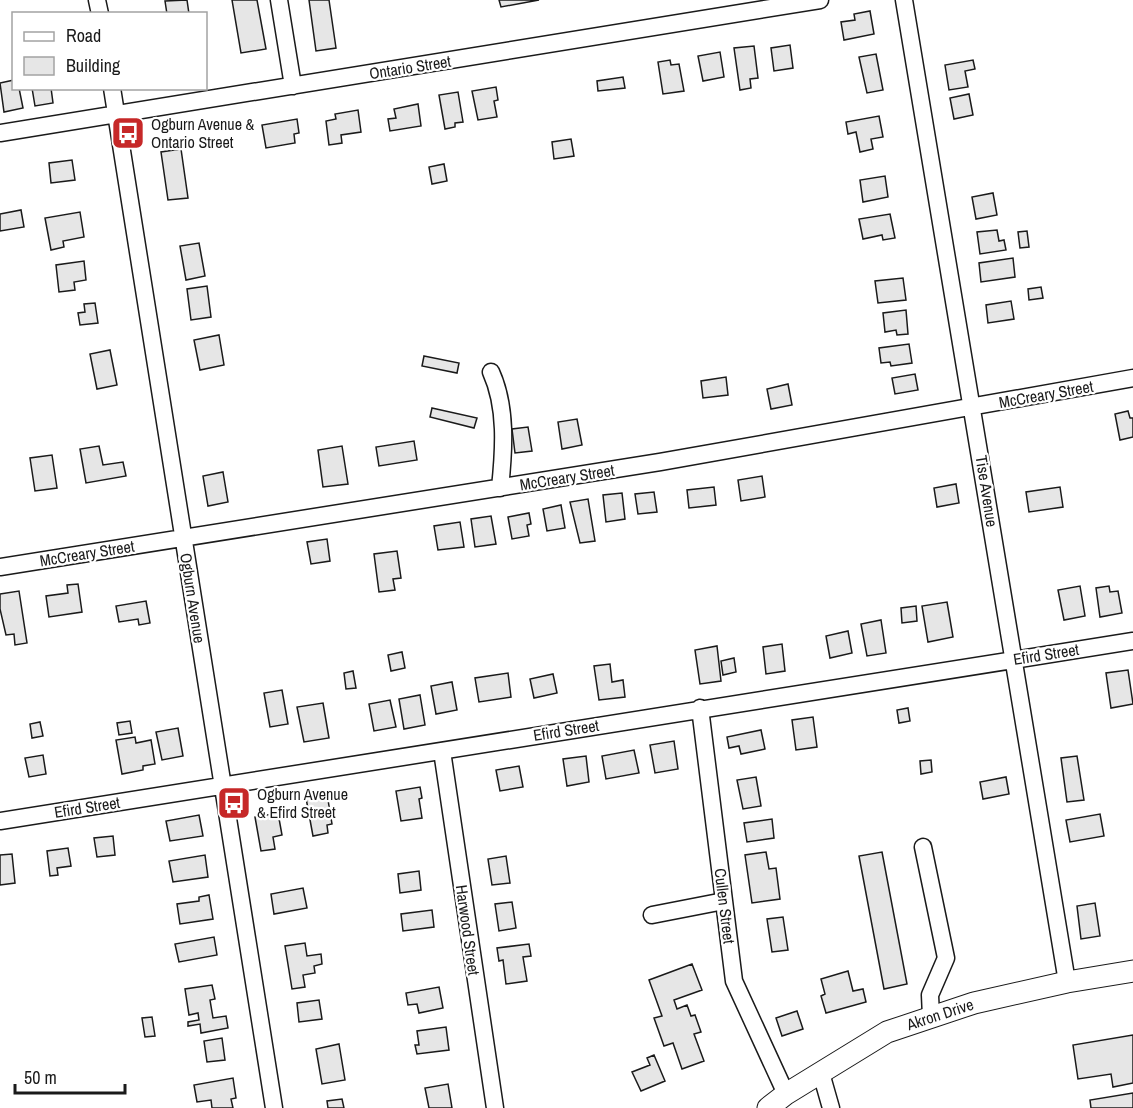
<svg xmlns="http://www.w3.org/2000/svg" width="1133" height="1108" font-family="'Archivo Narrow',sans-serif">
<style>
.building{fill:#e6e6e6;stroke:#1a1a1a;stroke-width:1.5}
.lines{fill:none;stroke-linecap:round;stroke-linejoin:round}
.minor-casing{stroke:#1a1a1a;stroke-width:19}
.major-casing{stroke:#1a1a1a;stroke-width:23}
.minor{stroke:#fff;stroke-width:16}
.major{stroke:#fff;stroke-width:21}
.labels{text-anchor:middle;stroke-width:4.5;stroke-linejoin:round;paint-order:stroke}
.street-label{font-size:16px;fill:#1a1a1a;stroke:#fff}
.poi-label{font-size:16px;fill:#1a1a1a;stroke:#fff;text-anchor:start}
</style>
<rect width="100%" height="100%" fill="#fff"/>
<path class="building" d="M187,0L189,14H167L165,1Z
M232,0H257L266,49L241,53Z
M309,0H329L336,48L316,51Z
M499,0H539L501,7Z
M870,11L874,34L844,40L841,22L855,20L854,14Z
M790,45L793,68L774,71L771,48Z
M754,46L758,78L750,79L751,88L740,90L734,48Z
M720,52L724,77L703,81L698,56Z
M876,54L883,90L867,93L859,57Z
M670,60L671,65L679,64L684,91L663,94L658,62Z
M973,60L975,69L965,71L968,87L949,90L945,65Z
M623,77L625,88L598,91L597,81Z
M14,80V88H19L23,108L4,112L0,83Z
M496,87L498,100L494,101L497,117L478,120L472,91Z
M32,88H51L53,103L35,106Z
M458,92L463,122L455,123V127L445,129L439,95Z
M969,94L973,115L954,119L950,98Z
M418,104L421,126L390,131L388,119L396,118L394,109Z
M358,110L361,132L341,135L342,143L329,145L326,121L336,119L335,114Z
M879,116L883,137L871,139L873,149L860,152L856,132L848,134L846,122Z
M297,119L299,133L294,134L295,143L266,148L262,125Z
M571,139L574,156L554,159L552,142Z
M181,149L188,198L168,200L161,152Z
M72,160L75,180L51,183L49,163Z
M444,164L447,181L432,184L429,167Z
M885,176L888,197L863,202L860,180Z
M993,193L997,215L976,219L972,197Z
M21,210L24,227L0,231V214Z
M80,212L84,237L63,241L64,247L51,250L45,218Z
M890,214L895,238L883,240L882,235L863,239L859,219Z
M997,230L999,241L1004,240L1006,250L980,254L977,232Z
M1027,231L1029,247L1020,248L1018,232Z
M199,243L205,276L186,280L180,246Z
M1013,258L1015,277L981,282L979,263Z
M84,261L86,280L74,282L75,290L59,292L56,265Z
M903,278L906,300L878,303L875,281Z
M207,286L211,317L191,320L187,289Z
M1041,287L1043,298L1029,300L1028,289Z
M1011,301L1014,319L988,323L986,305Z
M95,303L98,323L80,325L78,313L85,312L84,304Z
M906,310L908,334L897,335L896,330L885,332L883,313Z
M219,335L224,365L200,370L194,340Z
M909,344L912,363L891,366L890,362L881,363L879,348Z
M110,350L117,385L97,389L90,354Z
M424,356L459,363L457,373L422,366Z
M915,374L918,390L895,394L892,378Z
M726,377L728,395L703,398L701,381Z
M788,384L792,405L771,409L767,389Z
M432,408L477,418L474,428L430,417Z
M1128,411L1130,418H1133V437L1120,440L1115,414Z
M577,419L582,445L562,449L558,422Z
M528,427L532,451L515,453L512,429Z
M414,441L417,460L379,466L376,447Z
M99,446L103,465L123,462L126,476L86,483L80,449Z
M342,446L348,484L323,487L318,450Z
M52,455L57,488L35,491L30,458Z
M223,472L228,502L208,506L203,476Z
M762,476L765,497L741,501L738,480Z
M956,484L959,503L937,507L934,488Z
M714,487L716,505L689,508L687,490Z
M1060,487L1063,507L1029,512L1026,492Z
M654,492L657,512L638,514L635,494Z
M622,493L625,519L606,522L603,495Z
M588,499L595,541L580,543L570,502Z
M561,505L565,528L547,531L543,509Z
M529,513L531,524L527,525L529,536L512,539L508,517Z
M491,516L496,544L475,547L471,519Z
M460,522L464,547L438,550L434,526Z
M327,539L330,561L311,564L307,542Z
M397,551L401,578L393,579L395,590L379,592L374,554Z
M78,584L82,612L49,617L46,596L68,593L67,585Z
M1080,586L1085,616L1064,620L1058,590Z
M1109,586L1110,592L1118,591L1122,613L1100,617L1096,588Z
M19,591L27,643L15,645L14,634L6,635L0,609V594Z
M146,601L150,623L139,625L138,619L119,622L116,606Z
M947,602L953,637L928,642L922,606Z
M916,606L917,621L902,623L901,608Z
M881,620L886,653L867,656L861,624Z
M848,631L852,653L830,658L826,636Z
M782,644L785,671L766,674L763,647Z
M717,646L721,681L700,684L695,650Z
M402,652L405,668L391,671L388,655Z
M734,658L736,672L723,675L721,661Z
M610,664L612,682L623,680L625,697L599,700L594,666Z
M1128,670L1133,704L1111,708L1106,673Z
M353,671L356,688L346,689L344,673Z
M508,673L511,697L479,702L475,678Z
M553,674L557,693L534,698L530,679Z
M452,682L457,710L436,714L431,686Z
M282,690L288,724L270,727L264,693Z
M420,695L425,725L404,729L399,699Z
M390,700L396,727L374,731L369,704Z
M323,703L329,738L304,742L297,707Z
M908,708L910,721L899,723L897,710Z
M813,717L817,747L796,750L792,720Z
M130,721L132,733L119,735L117,723Z
M40,722L43,736L32,738L30,724Z
M178,728L183,756L162,760L156,732Z
M761,730L765,749L741,754L739,746L729,748L727,737Z
M135,737L136,743L151,740L155,764L143,766V770L122,774L116,740Z
M674,741L678,769L655,773L650,745Z
M634,750L639,773L606,779L602,756Z
M43,755L46,774L29,777L25,758Z
M586,756L589,782L567,786L563,759Z
M1077,756L1084,800L1067,802L1061,758Z
M931,760L932,772L921,774L920,761Z
M519,766L523,787L500,791L496,770Z
M756,777L761,806L743,809L737,780Z
M1006,777L1009,794L983,799L980,782Z
M420,787L422,798L419,799L422,818L401,821L396,791Z
M327,794L332,824L327,825L328,833L313,836L306,798Z
M278,813L282,835L273,837L275,849L261,851L255,817Z
M1100,814L1104,836L1070,842L1066,820Z
M199,815L203,836L170,841L166,821Z
M772,819L774,838L747,842L744,823Z
M113,836L115,855L97,857L94,838Z
M68,848L71,866L57,868L58,875L50,876L47,851Z
M766,852L769,869L776,868L780,899L752,903L745,855Z
M882,852L907,984L884,989L859,856Z
M12,854L15,883L0,885V855Z
M205,855L208,877L173,882L169,861Z
M506,856L510,883L492,885L488,859Z
M419,871L421,890L400,893L398,874Z
M303,888L307,908L274,914L271,894Z
M209,895L213,919L180,924L177,904L199,901V897Z
M512,902L516,928L499,931L495,904Z
M1095,903L1100,936L1081,939L1077,906Z
M432,910L434,927L403,931L401,914Z
M783,917L788,950L772,952L767,919Z
M214,937L217,955L179,962L175,944Z
M305,943L307,956L321,954L322,964L314,966L315,973L303,975L305,987L292,989L285,946Z
M529,944L531,956L523,957L527,981L506,984L503,960L499,961L497,948Z
M692,964L702,990L674,1000L677,1009L687,1005L691,1016L695,1015L701,1032L694,1034L704,1061L682,1069L673,1043L664,1046L654,1018L662,1016L649,980Z
M848,971L853,991L863,989L866,1002L826,1013L821,996L825,994L821,979Z
M212,985L215,999L210,1000L213,1018L226,1016L228,1028L201,1033L200,1024L188,1026V1022L199,1020L198,1013L189,1015L185,989Z
M439,987L443,1008L419,1013L417,1004L408,1005L406,993Z
M319,1000L322,1019L299,1022L297,1003Z
M797,1011L803,1029L782,1036L776,1018Z
M152,1017L155,1036L145,1037L142,1018Z
M446,1027L449,1050L417,1054L415,1045H419L417,1031Z
M1133,1035V1083L1113,1087L1111,1074L1078,1079L1073,1045Z
M222,1038L225,1060L207,1062L204,1041Z
M339,1044L345,1080L322,1084L316,1049Z
M654,1055L665,1081L641,1091L632,1072L650,1065L647,1058Z
M233,1078L236,1098L231,1099L233,1108H212L211,1100L197,1102L194,1085Z
M448,1084L452,1108H429L425,1088Z
M1133,1093V1108H1091L1090,1100Z
M342,1099L344,1108H328L327,1101Z"/>
<g class="lines">
<defs>
<path id="minor" d="M97,0L100,14
M279,0L293,86
M904,0L1067,982
M112,88L274,1108
M0,133L820,0
M491,372C507,407 504,450 500,488
M0,567L660,462L1133,378
M700,708L734,981L786,1094
M442,751L495,1108
M0,821L1133,641
M923,847L946,958L930,995L931,1017
M652,915L724,901
M821,1073L831,1108"/>
<path id="major" d="M768,1108L786,1094L887,1032L974,1003L1067,982L1133,971"/>
</defs>
<use href="#minor" class="minor-casing"/>
<use href="#major" class="major-casing"/>
<use href="#minor" class="minor"/>
<use href="#major" class="major"/>
</g>
<defs>
<symbol id="bus-square" viewBox="-11 -11 22 22"><rect x="-9" y="-9" width="18" height="18" rx="4" fill="#c62828" stroke="#fff"/><path d="M-5-6H5V4H4V6H2V4H-2V6H-4V4H-5ZM-3.5-4V0h7V-4ZM-3.5 1.2v1.5H-2V1.2ZM2 1.2v1.5H3.5V1.2Z" fill="#fff"/></symbol>
</defs>
<g fill-rule="evenodd">
<use href="#bus-square" x="109" y="114" width="38" height="38"/>
<use href="#bus-square" x="215" y="784" width="38" height="38"/>
</g>
<g class="labels">
<g class="street-label">
<text transform="translate(410 67) rotate(-9)" y="6">Ontario Street</text>
<text transform="translate(1046 394) rotate(-10)" y="6">McCreary Street</text>
<text transform="translate(567 477) rotate(-9)" y="6">McCreary Street</text>
<text transform="translate(987 491) rotate(81)" y="6">Tise Avenue</text>
<text transform="translate(87 553) rotate(-9)" y="6">McCreary Street</text>
<text transform="translate(193 598) rotate(81)" y="6">Ogburn Avenue</text>
<text transform="translate(1046 654) rotate(-9)" y="6">Efird Street</text>
<text transform="translate(566 730) rotate(-9)" y="6">Efird Street</text>
<text transform="translate(87 807) rotate(-9)" y="6">Efird Street</text>
<text transform="translate(725 906) rotate(83)" y="6">Cullen Street</text>
<text transform="translate(468 930) rotate(82)" y="6">Harwood Street</text>
<text transform="translate(940 1014) rotate(-18)" y="6">Akron Drive</text>
</g>
<g class="poi-label">
<text x="151" y="130">Ogburn Avenue &amp;<tspan x="151" dy="18">Ontario Street</tspan></text>
<text x="257" y="800">Ogburn Avenue<tspan x="257" dy="18">&amp; Efird Street</tspan></text>
</g>
</g>
<rect x="12" y="12" width="195" height="78" fill="#ffffff" stroke="#a3a3a3" stroke-width="1.5"/>
<rect x="24" y="32" width="30" height="9" fill="#ffffff" stroke="#a3a3a3" stroke-width="1.5"/>
<text x="66" y="42" font-size="18" fill="#1a1a1a">Road</text>
<rect x="24" y="57" width="30" height="18" fill="#e6e6e6" stroke="#a3a3a3" stroke-width="1.5"/>
<text x="66" y="72" font-size="18" fill="#1a1a1a">Building</text>
<path d="M15 1084v9h110v-9" fill="none" stroke="#1a1a1a" stroke-width="3"/>
<text x="24" y="1084" font-size="18" fill="#1a1a1a" stroke="#ffffff" stroke-width="4.5" paint-order="stroke">50 m</text>
</svg>
